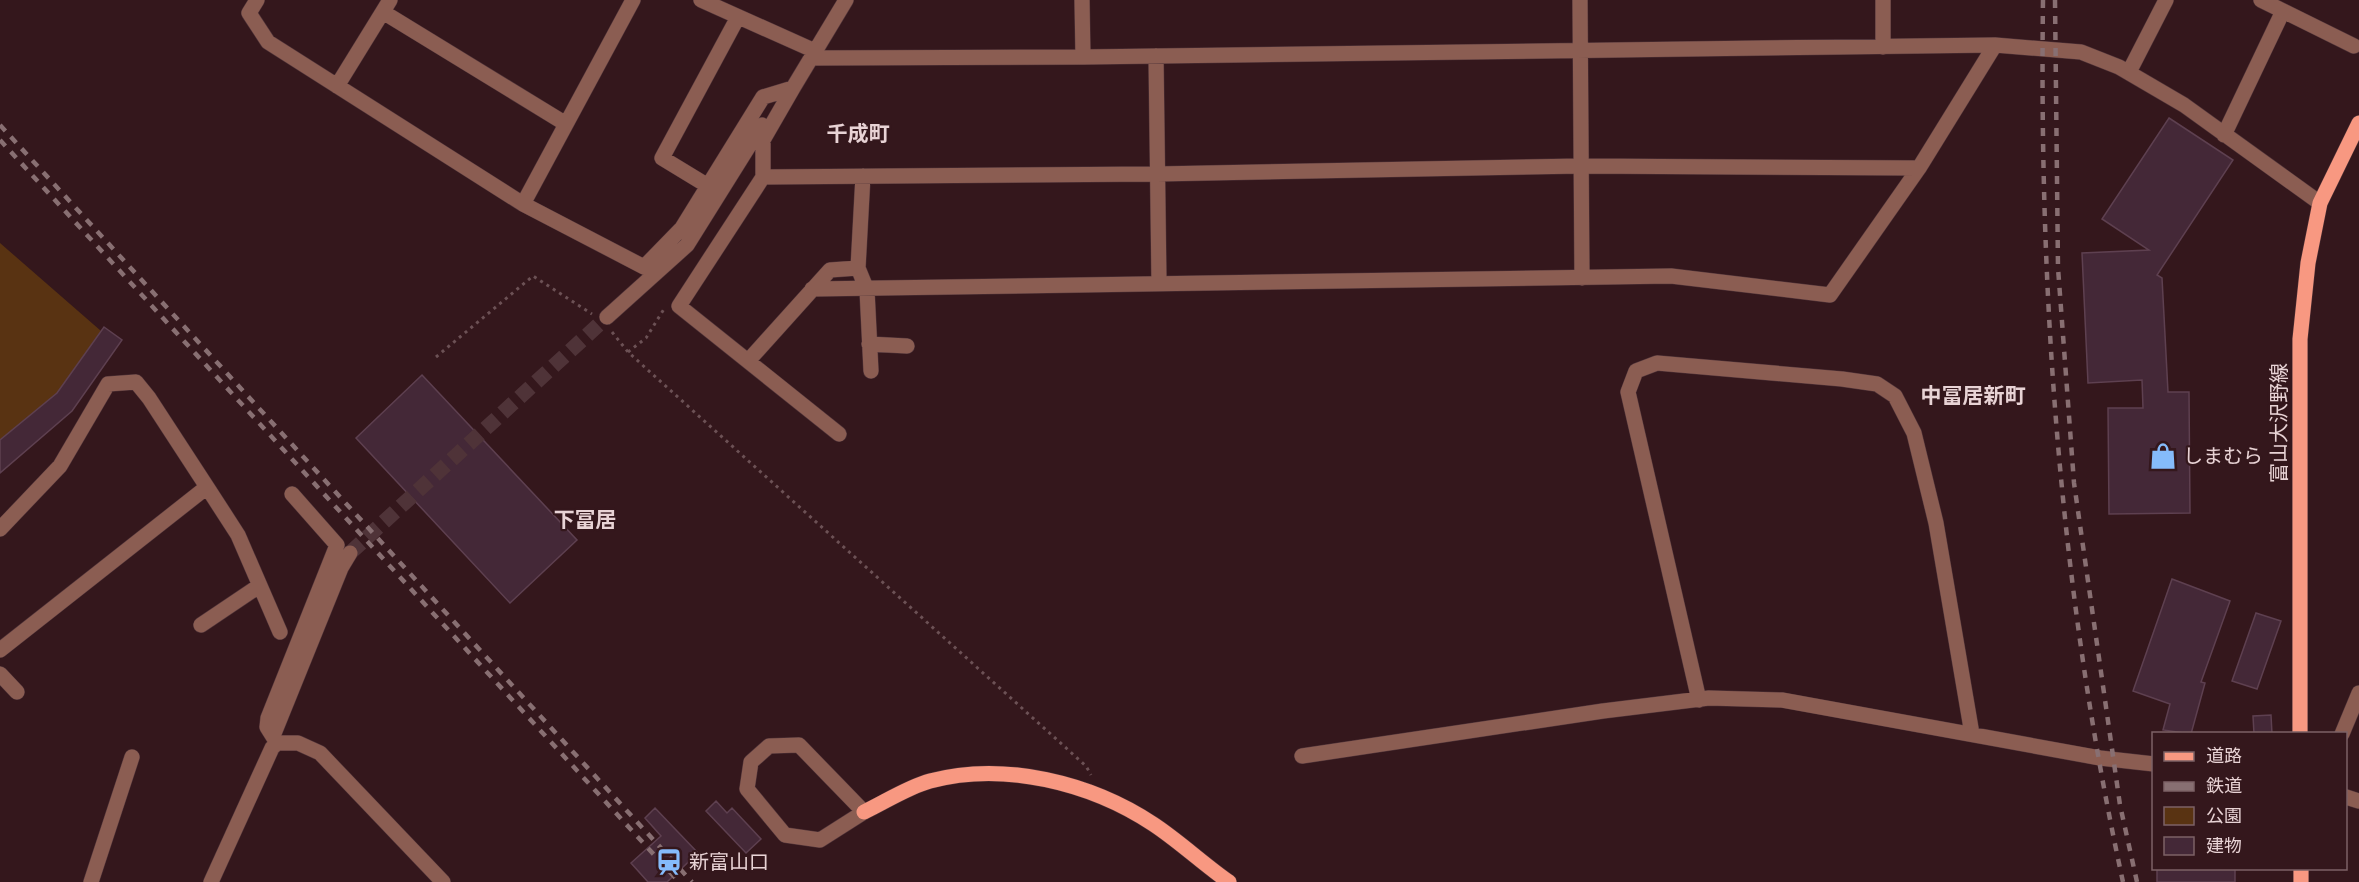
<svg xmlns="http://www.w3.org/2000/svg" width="2359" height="882" font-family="Raleway,'Noto Sans JP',sans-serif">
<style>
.green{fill:#593312}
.building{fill:#442837;stroke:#5e4050;stroke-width:1.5}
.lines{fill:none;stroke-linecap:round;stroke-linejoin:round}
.minor-tunnel{stroke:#4f3338;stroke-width:15;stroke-dasharray:15 8;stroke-linecap:butt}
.minor-casing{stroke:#51353a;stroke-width:16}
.major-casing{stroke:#51353a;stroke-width:16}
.path{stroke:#6c5155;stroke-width:3;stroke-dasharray:3 4.5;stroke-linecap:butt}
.minor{stroke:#8b5d52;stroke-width:15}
.major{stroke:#f89881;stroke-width:15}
.rail{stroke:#886f72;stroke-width:4.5;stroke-dasharray:8 8;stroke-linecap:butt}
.labels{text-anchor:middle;stroke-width:4.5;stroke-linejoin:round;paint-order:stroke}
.street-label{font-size:20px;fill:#e8d3d5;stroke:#34171c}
.poi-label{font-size:20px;fill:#e8d3d5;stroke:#34171c;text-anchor:start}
.neighbourhood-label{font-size:21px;font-weight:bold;fill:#e8d3d5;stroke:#34171c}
</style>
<rect width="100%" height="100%" fill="#34171c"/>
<path class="green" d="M0,243L101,331L57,393L0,440Z"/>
<path class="building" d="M2169,118L2233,160L2157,275L2162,278L2168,392H2189L2190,513L2109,514L2108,408H2143L2142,380L2088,383L2082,253L2149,250L2102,219Z
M104,327L122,340L72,411L0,473V440L57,393Z
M422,375L577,540L510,603L356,438Z
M2172,579L2230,601L2201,682L2205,683L2191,734L2163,730L2170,704L2133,691Z
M2256,613L2281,621L2257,689L2232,681Z
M2271,715L2272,734H2254L2253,716Z
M716,801L727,813L732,808L761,839L746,853L706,811Z
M655,808L698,853L667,882H648L631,863L661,836L645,818Z
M2157,868H2235V882H2157Z"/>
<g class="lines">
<path class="minor-tunnel" d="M350,553L607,317"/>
<defs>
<path id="minor" d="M257,0L249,13L268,42L523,204L644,267L682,228L763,97L793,88L846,0
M701,0L815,51
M1082,0L1083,57
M1580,0L1582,278
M1883,0V47
M2261,0L2354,46
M383,12L566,124
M1156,56L1159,283
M811,58L1083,57L1995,45L2081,52L2119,67L2184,105L2320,203
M2129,72L2166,0
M337,86L390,0
M793,88L763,140V177L679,306L839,434
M2224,135L2283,11
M863,176L858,268L867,290L871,371
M763,177L1157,174L1581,166L1919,168
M708,186L662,158L738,17
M523,204L633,0
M812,289L1671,276L1830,295L1919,168L1995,45
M607,317L687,245L762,125
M869,344L907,346
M748,361L830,270L858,268
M207,487L238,535L280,632
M0,529L60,466L108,384L136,382L149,398L207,487L0,650
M201,625L259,586
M0,674L17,692
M1699,700L1628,392L1636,371L1657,363L1842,379L1877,384L1895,396L1914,433L1936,523L1972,734
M2342,734L2359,693
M273,736L341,568L350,553
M277,743L267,727L268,718L337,545L292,494
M799,745L864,812L820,840L785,835L747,789L751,762L769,746Z
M1302,756L1603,711L1709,698L1782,700L2100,758L2154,764
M2346,797L2359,801
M91,882L132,757
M211,882L272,748L277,743H298L320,753L443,882"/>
<path id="major" d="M2300,734V339L2308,263L2320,203L2359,123
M864,812C885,802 908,787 930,781C1004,761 1091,783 1153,824C1179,841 1203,864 1229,882
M2301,868V882"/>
</defs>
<use href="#minor" class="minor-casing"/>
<use href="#major" class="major-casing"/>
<path class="path" d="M612,332L628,352L1086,766L1091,775
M628,352L646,338L664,309
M436,357L533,276L592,314"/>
<use href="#minor" class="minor"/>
<use href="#major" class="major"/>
<path class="rail" d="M2043,0C2039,295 2060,593 2123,882
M2055,0L2058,268L2074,483L2120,805L2137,882
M0,125L692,882
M0,140L679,882"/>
</g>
<defs>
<symbol id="shop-bare" viewBox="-9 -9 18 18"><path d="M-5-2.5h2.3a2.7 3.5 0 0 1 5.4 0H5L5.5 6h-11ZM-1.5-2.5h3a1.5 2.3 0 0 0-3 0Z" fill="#85bbfb" stroke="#34171c" stroke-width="2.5" paint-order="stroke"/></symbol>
<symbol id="station-bare" viewBox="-9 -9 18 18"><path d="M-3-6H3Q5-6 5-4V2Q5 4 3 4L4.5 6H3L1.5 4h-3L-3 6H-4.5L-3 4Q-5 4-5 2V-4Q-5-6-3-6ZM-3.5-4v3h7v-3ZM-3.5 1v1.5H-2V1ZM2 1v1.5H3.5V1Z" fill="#85bbfb" stroke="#34171c" stroke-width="2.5" paint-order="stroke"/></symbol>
</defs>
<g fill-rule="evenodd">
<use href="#shop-bare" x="2144" y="437" width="38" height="38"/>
<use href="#station-bare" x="650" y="843" width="38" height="38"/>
</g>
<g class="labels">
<g class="street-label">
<text transform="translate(2279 423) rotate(-90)" y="7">富山大沢野線</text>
</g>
<g class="poi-label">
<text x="2183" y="463">しまむら</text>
<text x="689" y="869">新富山口</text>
</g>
<g class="neighbourhood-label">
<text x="858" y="141">千成町</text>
<text x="1973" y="403">中冨居新町</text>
<text x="585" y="527">下冨居</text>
</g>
</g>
<rect x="2152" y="732" width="195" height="138" fill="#34171c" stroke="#7c6266" stroke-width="1.5"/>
<rect x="2164" y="752" width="30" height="9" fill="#f89881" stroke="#7c6266" stroke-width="1.5"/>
<text x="2206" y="762" font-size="18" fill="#e8d3d5">道路</text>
<rect x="2164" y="782" width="30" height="9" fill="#886f72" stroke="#7c6266" stroke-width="1.5"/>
<text x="2206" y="792" font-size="18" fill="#e8d3d5">鉄道</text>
<rect x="2164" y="807" width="30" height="18" fill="#593312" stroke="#7c6266" stroke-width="1.5"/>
<text x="2206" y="822" font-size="18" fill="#e8d3d5">公園</text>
<rect x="2164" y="837" width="30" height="18" fill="#442837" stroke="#7c6266" stroke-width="1.5"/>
<text x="2206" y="852" font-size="18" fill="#e8d3d5">建物</text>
</svg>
